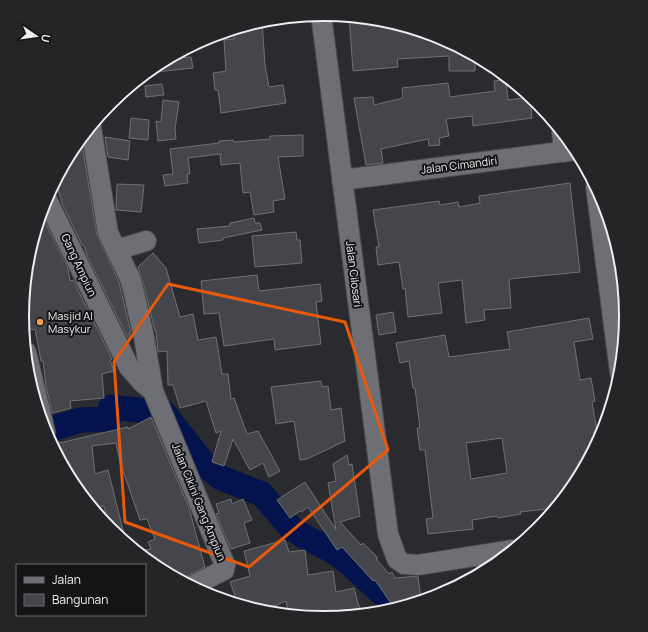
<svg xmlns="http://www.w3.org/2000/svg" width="648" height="632" font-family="Manrope,sans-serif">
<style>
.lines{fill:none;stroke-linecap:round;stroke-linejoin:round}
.river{stroke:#02134d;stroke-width:25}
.building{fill:#44464b;stroke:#6f7176;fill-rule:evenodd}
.minor-casing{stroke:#47484b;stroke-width:22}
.minor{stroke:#6d6f74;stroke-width:20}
.marked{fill:none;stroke:#e8590c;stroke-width:3;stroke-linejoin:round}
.poi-dot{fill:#fa9f4e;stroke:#131415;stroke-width:1.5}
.labels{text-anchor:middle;stroke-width:4;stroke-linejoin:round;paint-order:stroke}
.street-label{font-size:11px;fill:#edeef0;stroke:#131415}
.poi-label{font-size:11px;fill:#edeef0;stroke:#131415;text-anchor:start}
.rim{fill:none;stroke:#edeef0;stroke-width:2}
</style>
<rect width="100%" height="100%" fill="#292b2f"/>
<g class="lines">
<path class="river" d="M45,431L81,420L109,419L111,407L164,413L205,465L221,478L262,494L291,528L305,537L333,551L349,563L388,599L395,609"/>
</g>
<path class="building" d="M349,16L383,20L440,37L475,56V71H449V56L397,59L398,67L353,71Z
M262,21L265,65L269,87L283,85L286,103L221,113L218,90H215L213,73L226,71L224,40L234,39L233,30Z
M191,57L193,68L146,73L166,59Z
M506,80L508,100L530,97L532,118L473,126L472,116L446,119L449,136L439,138L440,145L429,146L428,139L381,149L383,163L366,165L354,98L373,97L374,105L403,98L402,88L448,83L450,97L495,91L494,81Z
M162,84L164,95L146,97L145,86Z
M163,100L179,102L175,129L176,139L158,141L156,121L161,122Z
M131,118L149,120L148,140L129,138Z
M303,135V156L278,157L285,199L273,201L274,212L254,215L250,192L243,193L240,163L221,165L220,154L188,158L190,174H187L188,183L165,186L163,175L173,174L170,149L219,143V141L233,140L234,142L270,139V136Z
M105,137L130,141L128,160L108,157Z
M81,138L97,235L119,282L131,333H129L131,339L129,340L87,256L84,245H82L62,203L56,183L73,148Z
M570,183L580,272L509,279L511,308L484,310L485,320L466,323L462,280L438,283L442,313L408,317L405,288L403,289L399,262L378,265L376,247H379L373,210L439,201L440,205L458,202L459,207L480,203L479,196Z
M117,184L144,185L141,212L116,210Z
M42,216L68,268L70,281L73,280L112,359L110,360L114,371L102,374L104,398L70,401L71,408L52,413L46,386L43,361H41L35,329L31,330L23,307L28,257L40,217Z
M254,218L255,223H260L262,230L223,238V240L199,243L197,229L230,226V223Z
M296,232L297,240H300L302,263L255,267L252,236Z
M153,253L166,268L180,317L193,314L198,340L216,337L222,374H228L231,399L234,398L247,434L258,431L280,471L269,477L263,463L250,470L233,439L224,466L212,462L221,431L216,433L206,401L180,408L173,385H168L167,351L158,352L156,331H155L144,286L138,267Z
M257,275L259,291L320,284L322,301L316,302L321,344L275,350L274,339L224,346L219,313L204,314L201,281Z
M393,312L396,332L379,335L376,315Z
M589,318L593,339L574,342L580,380L591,378L595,401L592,402L597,432H594L596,445L575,484L555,508L520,512L521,514L498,518L497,516L472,520L473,529L428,534L426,519L433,518L425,450H420L417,428H420L415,388H413L409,361L400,363L396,343L445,335L449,357L510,349L507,332ZM502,438L507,473L471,479L466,443Z
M321,381L322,387L328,386L331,410L341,408L345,441L307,459L300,460L294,421L276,424L271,387Z
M151,417L189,508L205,567L187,576L182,581L156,567L137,551L151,549L148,542L155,539L147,519L140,520L120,462L116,443L92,446L95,474L108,470L126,542L109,528L104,506L94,509L73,484L56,453L55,444L128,427V429Z
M347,455L349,465L352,464L360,516L340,522L361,545L363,543L378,558L376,559L389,574L392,572L395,578L418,576L421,600L395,609L375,580L373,581L342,547L337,550L308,507L301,512L300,511L290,518L277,500L305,482L336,530L328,483L336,481L333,464Z
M231,499L232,504L243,499L252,520L244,523L250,543L231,549L216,514L219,513L216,504Z
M285,540L289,552L305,550L308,575L333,571L336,592L354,588L361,614L333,617L332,613L314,617L289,615L286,601L263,611L238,604L230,582L250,576L244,551Z"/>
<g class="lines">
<defs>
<path id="minor" d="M321,14L388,534L397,559L404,564L418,565L512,550
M91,127L108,233L130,278L133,289L144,337L153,391L225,565L224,570L192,586
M562,132L564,152
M342,180L576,150
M596,187L620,372
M46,198L129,367L142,382L153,391
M116,250L146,241
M26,352L45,432"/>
</defs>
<use href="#minor" class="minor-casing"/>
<use href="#minor" class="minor"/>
</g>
<path class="marked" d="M168,284L345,322L388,450L249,567L125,522L114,362Z"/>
<circle class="poi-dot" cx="40" cy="322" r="4"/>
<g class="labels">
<g class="street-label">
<text transform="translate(459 165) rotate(-7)" y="4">Jalan Cimandiri</text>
<text transform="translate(79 265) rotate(65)" y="4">Gang Ampiun</text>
<text transform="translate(354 274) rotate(83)" y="4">Jalan Cilosari</text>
<text transform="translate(199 502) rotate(68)" y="4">Jalan Cikini Gang Ampiun</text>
</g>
<g class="poi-label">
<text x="48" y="320">Masjid Al<tspan x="48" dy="13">Masykur</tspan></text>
</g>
</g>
<path d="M0 0H648V632H0ZM29 316a295 295 0 1 1 590 0a295 295 0 1 1-590 0Z" fill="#242527" fill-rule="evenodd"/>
<path class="rim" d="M29 316a295 295 0 1 1 590 0a295 295 0 1 1-590 0Z"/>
<rect x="16" y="564" width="130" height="52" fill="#131415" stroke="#6a6b6d"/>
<rect x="24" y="577" width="20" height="6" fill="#6d6f74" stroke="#6a6b6d"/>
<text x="52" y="584" font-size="12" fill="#edeef0">Jalan</text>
<rect x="24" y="594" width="20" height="12" fill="#44464b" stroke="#6a6b6d"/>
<text x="52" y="604" font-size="12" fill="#edeef0">Bangunan</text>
<g transform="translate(36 36) rotate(103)" stroke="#131415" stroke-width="3" paint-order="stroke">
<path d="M0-3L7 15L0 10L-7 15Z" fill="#edeef0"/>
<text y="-6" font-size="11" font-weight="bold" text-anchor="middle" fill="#edeef0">U</text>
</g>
</svg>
